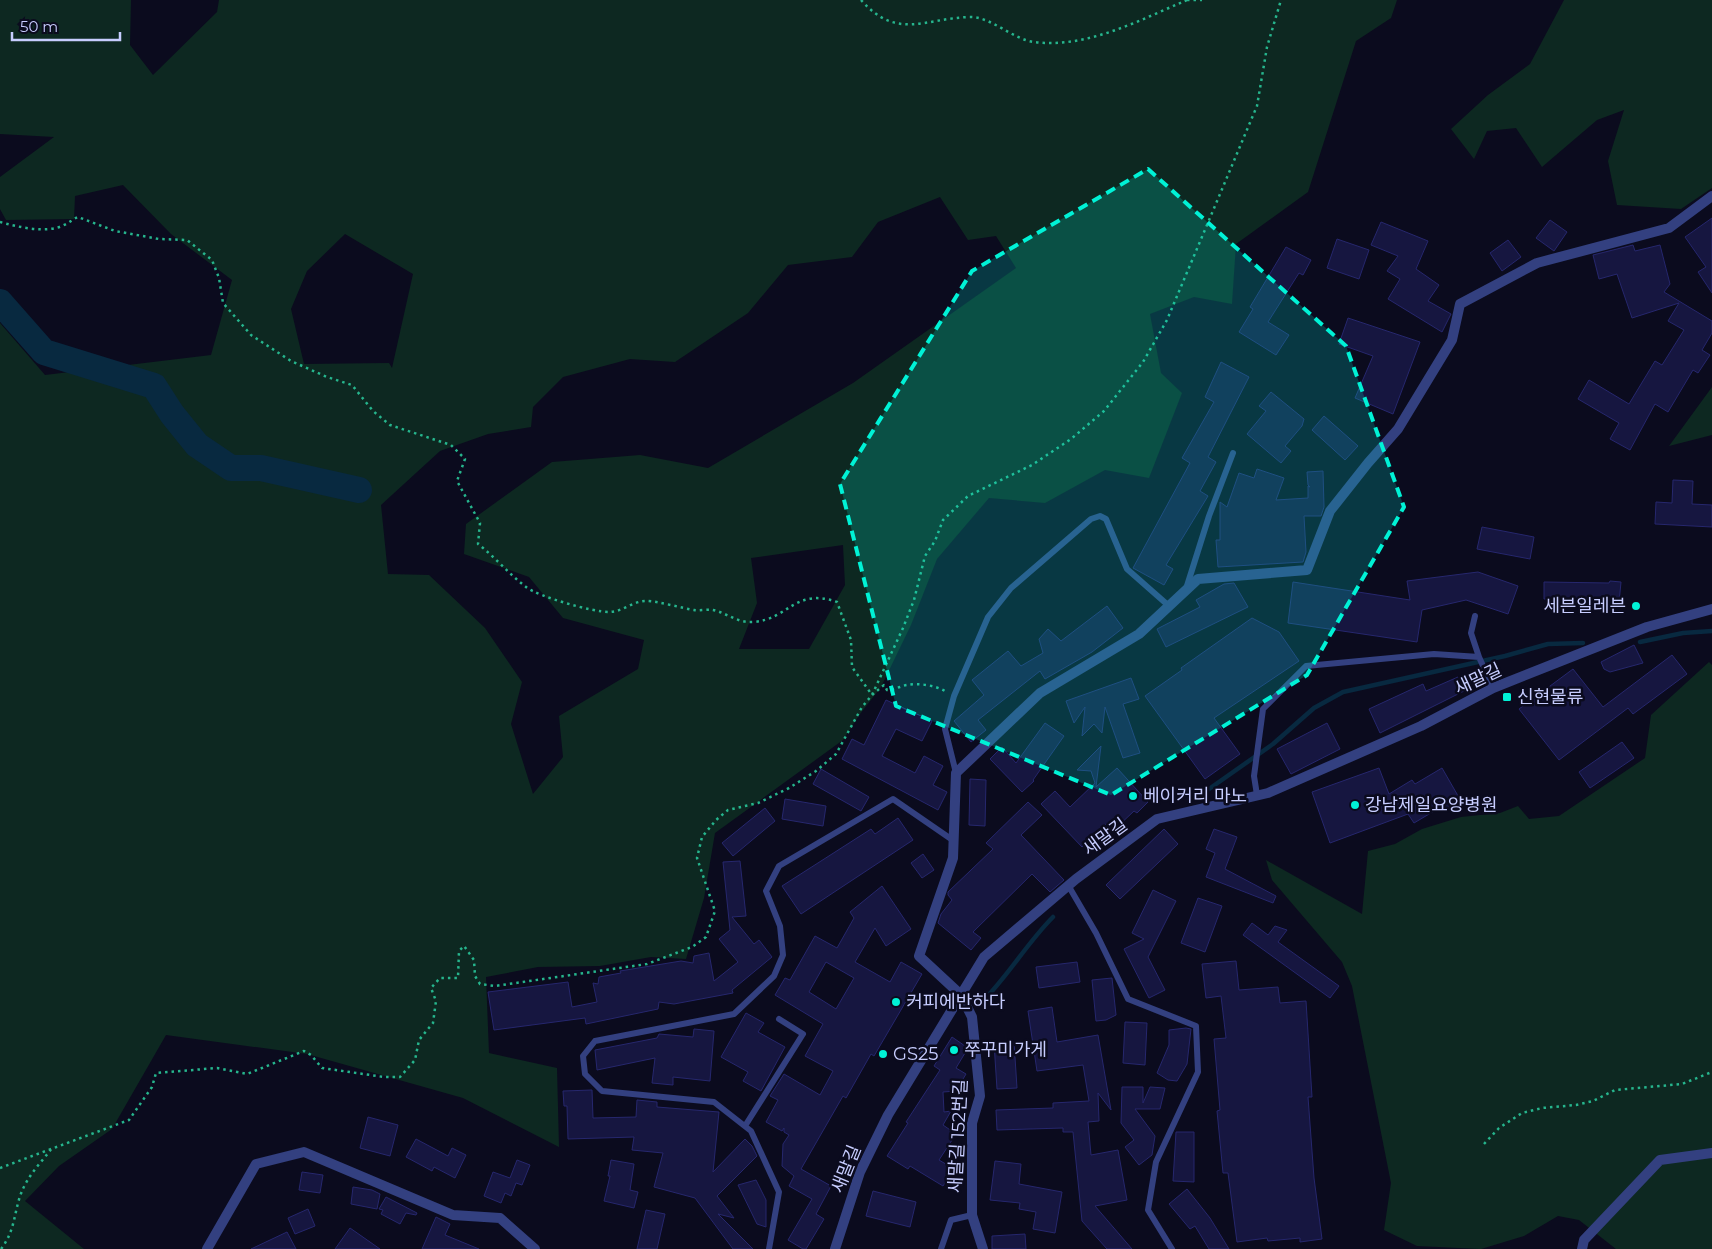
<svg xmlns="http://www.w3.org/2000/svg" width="1712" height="1249" font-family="Montserrat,'Noto Sans KR',sans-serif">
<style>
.green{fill:#0d2821;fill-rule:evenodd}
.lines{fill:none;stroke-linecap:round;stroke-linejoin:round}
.stream{stroke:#082940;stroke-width:4.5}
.river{stroke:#082940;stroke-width:26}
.building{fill:#161640;stroke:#26276d;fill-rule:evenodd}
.path{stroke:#26b58d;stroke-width:2.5;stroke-dasharray:2.5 4;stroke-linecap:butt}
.service{stroke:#334080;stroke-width:6}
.minor{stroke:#334080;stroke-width:10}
.tertiary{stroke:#334080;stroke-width:10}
.marked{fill:#00f2d6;fill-opacity:0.2;stroke:#00f2d6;stroke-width:4;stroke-dasharray:10 6;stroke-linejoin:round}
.poi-dot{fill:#00f2d6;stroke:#0b0b1e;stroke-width:2}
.labels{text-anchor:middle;stroke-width:5;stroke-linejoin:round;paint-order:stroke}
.poi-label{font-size:18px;fill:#c7cdff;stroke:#0b0b1e;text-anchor:start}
.street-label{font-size:18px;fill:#c7cdff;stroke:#0b0b1e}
</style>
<rect width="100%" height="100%" fill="#0b0b1e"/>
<path class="green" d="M0,0H131L130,45L153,75L217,12L219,0H1397L1391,18L1356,41L1308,192L1236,244L1232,304L1194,297L1150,314L1161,373L1182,393L1149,478L1105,470L1045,503L989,498L937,559L911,625L881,687L860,714L843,740L715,833L704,898L686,959L651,957L600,966L538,967L486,977L489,1053L557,1068L559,1147L463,1098L307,1054L166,1035L112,1129L59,1166L25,1201L84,1249H0V323L45,375L211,355L232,280L171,234L123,185L75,196L74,219L6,220L0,209V177L54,137L0,134ZM940,197L968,240L996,236L1016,268L853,383L708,468L640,455L552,462L466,524L464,554L529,577L563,618L644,640L638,669L559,716L563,757L533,794L511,724L522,682L485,628L429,575L388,574L381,505L440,451L488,434L531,427L533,407L563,377L630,359L675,362L748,313L788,265L852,257L878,222ZM345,234L413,274L392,368L389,363L304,364L291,309L307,271ZM843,545L845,585L809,649H739L757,603L751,558Z
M1564,0H1712V188L1681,209L1617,205L1608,161L1624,110L1597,120L1542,167L1516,128L1487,131L1474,159L1451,129L1488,95L1530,64Z
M1712,387V435L1669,446Z
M1709,662L1712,665V1249H1616L1579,1220L1558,1216L1524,1236L1481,1249L1417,1246L1384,1230L1391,1183L1352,986L1342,962L1272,880L1266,860L1362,914L1368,851L1395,844L1422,829L1461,817L1500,813L1518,806L1529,819L1559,816L1645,758L1651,715Z"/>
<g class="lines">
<path class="stream" d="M1640,642L1683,633L1712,631
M1209,789L1273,744L1314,708L1343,692L1505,656L1548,644L1583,643
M980,1004C1007,978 1026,944 1053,917"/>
<path class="river" d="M0,302L44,352L154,386L172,414L197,445L231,468H261L359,490"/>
</g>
<path class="building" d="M1712,218V293L1698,272L1706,267L1685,237Z
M1550,220L1567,232L1554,251L1536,238Z
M1381,222L1428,241L1416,269L1439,285L1428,301L1451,314L1442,332L1388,299L1400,279L1387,271L1398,256L1371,245Z
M1337,239L1369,250L1359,279L1327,268Z
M1508,240L1521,257L1502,271L1490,253Z
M1633,245L1635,251L1660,245L1670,284L1664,292L1712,321V333L1702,350L1710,355L1698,373L1693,370L1668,412L1655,404L1630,450L1610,439L1619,423L1578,399L1589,380L1629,404L1655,361L1662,365L1684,330L1668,321L1679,303L1632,318L1617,274L1599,279L1593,255Z
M1286,247L1311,260L1303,275L1299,273L1268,322L1289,335L1276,355L1239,332L1253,309L1250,307Z
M1348,318L1420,342L1393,414L1355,398L1373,356L1339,344Z
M1221,362L1249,377L1208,457L1216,462L1200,491L1208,496L1166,565L1173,569L1164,585L1133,568L1190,463L1182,458L1214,402L1205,397Z
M1271,392L1304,419L1302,426L1285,446L1291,451L1281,463L1247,434L1266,411L1259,406Z
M1324,416L1358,446L1345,460L1312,430Z
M1257,469L1284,478L1276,500L1308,498V486L1310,487L1308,485L1307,472L1323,471L1324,507L1321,516H1304L1306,552L1303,562L1218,567L1216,540H1220V502L1227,507L1239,473L1254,478Z
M1673,480L1693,481L1692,504L1712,505V527L1655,524L1656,502L1672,503Z
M1482,527L1534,537L1530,559L1477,549Z
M1478,572L1518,586L1508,614L1466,600L1422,610L1417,642L1288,623L1293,582L1410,600L1407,581Z
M1610,581L1621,582L1619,603L1594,600L1544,599V582L1609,583Z
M1234,583L1248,607L1166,647L1157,629L1200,607L1196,600L1224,584Z
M1107,606L1123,628L1092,652L1045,679L1040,671L978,720L986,730L971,742L954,721L984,695L972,680L1008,651L1021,666L1043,653L1039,639L1048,629L1061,641Z
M1252,618L1279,632L1299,661L1214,718L1240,754L1205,779L1145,696L1182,670L1181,668Z
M1634,645L1643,663L1610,672L1604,669L1601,662Z
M1672,655L1687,674L1633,714L1628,708L1559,760L1519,709L1573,669L1603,707Z
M1458,677L1464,691L1380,733L1369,709L1423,684L1426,691Z
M1131,678L1139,699L1123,704L1140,753L1123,758L1105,707L1102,733L1094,724L1082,736L1085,707L1074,723L1066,701Z
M886,700L932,721L922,741L896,729L882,756L915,773L924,756L943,766L933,785L947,792L938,810L842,759L852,739L864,745Z
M1045,723L1064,736L1033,780L1034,781L1022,792L990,759L1002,747L1016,763Z
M1327,723L1340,749L1291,774L1277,749Z
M1622,742L1634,758L1590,788L1579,772Z
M1101,746L1096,787L1117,768L1148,802L1137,813L1134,811L1115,829L1108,822L1082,847L1041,804L1055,791L1070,807L1095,783L1091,771L1077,770Z
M1379,768L1389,794L1412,780L1415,784L1442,768L1461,801L1444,811L1441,807L1414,823L1408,814L1330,843L1312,792Z
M821,769L869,797L861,811L813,784Z
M970,779L986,780L985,826L969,825Z
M785,799L826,806L823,826L782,819Z
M1028,802L1042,815L1021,835L1064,880L1050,892L1032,874L973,932L981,938L971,950L938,923L941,914L952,900L948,895V892L993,849L986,843Z
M765,808L775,821L733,856L722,843Z
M898,818L913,840L801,914L782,886L871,829L875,834Z
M1164,829L1178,844L1120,899L1106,885Z
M1214,829L1237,837L1225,869L1276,896L1273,903L1206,877L1215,853L1206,849Z
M923,854L934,870L922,878L911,863Z
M740,861L746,916L732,917L754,944L759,940L772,957L732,990L733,993L674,1004L659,1002L658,1009L586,1024L585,1018L494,1030L488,992L568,982L572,1007L597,1002L593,983L598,984L599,977L621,973L620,971L681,961L693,963L694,956L709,953L714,981L738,962L719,939L730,930L723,862Z
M882,886L911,929L886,946L875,928L855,962L890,982L901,962L922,974L874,1056L871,1054L846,1098L843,1096L801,1169L831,1186L816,1214L824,1219L806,1249H803L788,1240L812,1199L789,1186L794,1176L782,1166L783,1144L789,1135L784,1132V1128L782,1131L766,1122L778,1100L770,1096L784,1074L820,1095L833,1071L805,1056L823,1024L775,995L785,978L790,980L815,936L837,948L854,918L850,912ZM826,962L854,978L836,1009L809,992Z
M1153,890L1176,901L1148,957L1165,990L1149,998L1124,949L1144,939L1132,933Z
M1198,898L1222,906L1205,952L1181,943Z
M1252,923L1268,935L1275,926L1287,930L1278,942L1339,986L1330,998L1243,935Z
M1236,961L1239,990L1278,987L1280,1003L1306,1001L1312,1097H1308L1314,1178L1322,1239L1300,1242V1238L1268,1241L1267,1238L1237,1242L1228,1173H1223L1217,1111L1220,1110L1214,1039L1226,1038L1221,996L1206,998L1202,964Z
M1077,962L1080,982L1039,988L1036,967Z
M1112,978L1116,1015L1106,1020L1096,1021L1092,980Z
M1052,1007L1057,1042L1098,1035L1111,1110L1098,1093L1099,1121L1088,1122L1091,1155L1118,1150L1127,1200L1095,1206L1132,1249H1107L1082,1221L1073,1132H1063V1128L997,1130L996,1110L1053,1108V1103L1089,1101L1083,1065L1037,1071L1028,1011Z
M746,1013L764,1023L758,1032L785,1047L761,1091L743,1081L748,1072L721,1057Z
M1125,1022L1147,1023L1145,1065L1123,1063Z
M1186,1028L1191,1029L1187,1064L1177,1081L1168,1080L1157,1073L1169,1045V1030Z
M694,1029L714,1031L710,1081L673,1077V1085L652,1083L655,1058L597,1070L595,1050L657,1038L659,1034L693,1037Z
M952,1037L968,1048L956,1068L966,1074L956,1091L943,1092L944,1112L951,1111L943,1125L956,1134L939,1160L954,1169L943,1186L910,1166L908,1169L887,1156L908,1123L906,1122L940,1070L934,1066Z
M1014,1042L1017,1088L997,1089L994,1043Z
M1122,1087H1143V1103L1150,1087L1165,1088L1160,1109H1135L1155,1136L1152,1155L1139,1165L1125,1147L1134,1140L1121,1123Z
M592,1090L593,1118L636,1117L637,1100L657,1102V1107L719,1112L713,1172L745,1139L752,1146L757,1156L717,1196L734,1218L718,1214L753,1249H733L695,1198L654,1187L663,1153L632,1150L634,1137L568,1139L567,1106H564L563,1091Z
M368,1117L398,1125L390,1156L360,1148Z
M1176,1132H1194V1182L1173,1181Z
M416,1139L448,1156L452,1148L466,1155L455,1178L434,1167L432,1171L406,1157Z
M517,1160L530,1165L522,1185L516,1183L511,1196L505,1193L501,1203L484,1196L493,1172L510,1178Z
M611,1160L634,1164L630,1190L638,1192L634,1208L604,1201L610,1176H608Z
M995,1161L1021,1164L1019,1184L1062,1192L1055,1233L1033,1229L1036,1212L1019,1209L1020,1203L990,1200Z
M302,1172L323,1175L320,1193L299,1190Z
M756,1180L766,1200V1227L757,1224L738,1185Z
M353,1187L372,1190L380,1194L377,1209L351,1204Z
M1187,1189L1210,1218L1229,1249H1209L1195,1226L1190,1229L1169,1204Z
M873,1191L916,1202L910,1227L866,1216Z
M386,1197L417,1213L416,1215L406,1213L400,1224L381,1214L383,1210L379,1209Z
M308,1209L315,1226L295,1234L288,1218Z
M646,1210L665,1214L657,1249H637Z
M436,1217L450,1224L445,1235L479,1249H422Z
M350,1228L380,1249H335Z
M287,1232L296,1249H251Z
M1025,1234L1026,1249H992V1236Z"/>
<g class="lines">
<path class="path" d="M861,0C897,41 925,18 970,17C992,17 1012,39 1034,42C1086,49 1140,20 1187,0
M1187,0H1202
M0,222C18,227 47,234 64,225C69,223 73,219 78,217L115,231L159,239L187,240L212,260L219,278L223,303L251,335L291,361L327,377L352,385L373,411L390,425L451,445L465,459L457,481L480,523L478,544C495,557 509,574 526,587C539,597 593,612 609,612C622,612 633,601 646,601C658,601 681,608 694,610C700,611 707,609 713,610C727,613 737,623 753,622C788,620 795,587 837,602L851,640L852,667L872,695L884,685L887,690C895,690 900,686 907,685C919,683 934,685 945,691
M1484,1144L1499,1128L1522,1113L1542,1108L1576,1105L1593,1101L1615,1090L1682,1084L1712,1072
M0,1168L129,1120L152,1087L156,1073L217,1068L247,1074L304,1051L311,1055L322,1068L384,1077H400L415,1060L419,1040L433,1023L436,1001L431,988L440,978H458L459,951L464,946L474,960L475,976L480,984L495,986L647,964L692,947L706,937L715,911L697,858L702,837L716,820L728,810L758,803L789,788L816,771L836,754L862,707L872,695L903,628L914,600L925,556L935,541L943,520L968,496L1032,465L1071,439L1104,411L1143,362L1167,320L1257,106L1267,47L1281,0
M1,1249C18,1227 13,1205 26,1183C33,1170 44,1159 52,1148"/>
<path class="service" d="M1186,589L1209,516L1233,453
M1475,616L1471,633L1479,657
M956,773L945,729L954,696L988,617L1011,588L1091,519L1100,516L1106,519L1127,569L1169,606
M1257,795L1254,776L1263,709L1306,666L1434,654L1479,657L1493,688
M1068,885L1096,933L1128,999L1196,1026L1198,1072L1156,1162L1148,1210L1172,1249
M745,1126L803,1034L779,1019
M769,1249L779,1192L751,1131L714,1102L602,1091L585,1074L583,1056L595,1041L734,1014L774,976L783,955L780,926L766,891L779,866L893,799L954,841
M941,1249L951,1220L972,1215"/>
<path class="minor" d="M207,1249L256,1164L304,1152L453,1215L500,1218L535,1249
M983,1249L972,1215V1123L980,1096L972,1017L961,995L919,956L953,858L956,773L1040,693L1139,634L1198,579L1307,570L1330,511L1368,463L1398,429L1452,340L1460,304L1537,263L1669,228L1712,196
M1582,1249L1584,1240L1660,1160L1712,1153"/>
<path class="tertiary" d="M835,1249L860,1172L888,1115L984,957L1076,879L1157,819L1268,793L1421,726L1493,688L1647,627L1712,609"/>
</g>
<path class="marked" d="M1148,169L1346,346L1404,507L1307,675L1111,795L896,706L840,484L972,271Z"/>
<g class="poi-dot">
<circle cx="1636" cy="606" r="5"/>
<rect x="1502" y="692" width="10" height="10" rx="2.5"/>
<circle cx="1133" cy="796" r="5"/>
<circle cx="1355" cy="805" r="5"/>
<circle cx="896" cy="1002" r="5"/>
<circle cx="954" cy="1050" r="5"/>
<circle cx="883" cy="1054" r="5"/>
</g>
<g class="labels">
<g class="poi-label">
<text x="1626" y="612" text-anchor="end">세븐일레븐</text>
<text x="1517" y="703">신현물류</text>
<text x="1143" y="802">베이커리 마노</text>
<text x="1365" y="811">강남제일요양병원</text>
<text x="906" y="1008">커피에반하다</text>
<text x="964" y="1056">쭈꾸미가게</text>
<text x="893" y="1060">GS25</text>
</g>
<g class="street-label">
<text transform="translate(1478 679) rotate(-25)" y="6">새말길</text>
<text transform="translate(1105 837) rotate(-36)" y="6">새말길</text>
<text transform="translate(958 1136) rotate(-87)" y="6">새말길 152번길</text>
<text transform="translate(846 1169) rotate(-68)" y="6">새말길</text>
</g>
</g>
<path d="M12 32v8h108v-8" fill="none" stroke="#c7cdff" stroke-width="2.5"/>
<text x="20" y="32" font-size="15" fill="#c7cdff" stroke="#0b0b1e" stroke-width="4" paint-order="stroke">50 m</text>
</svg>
